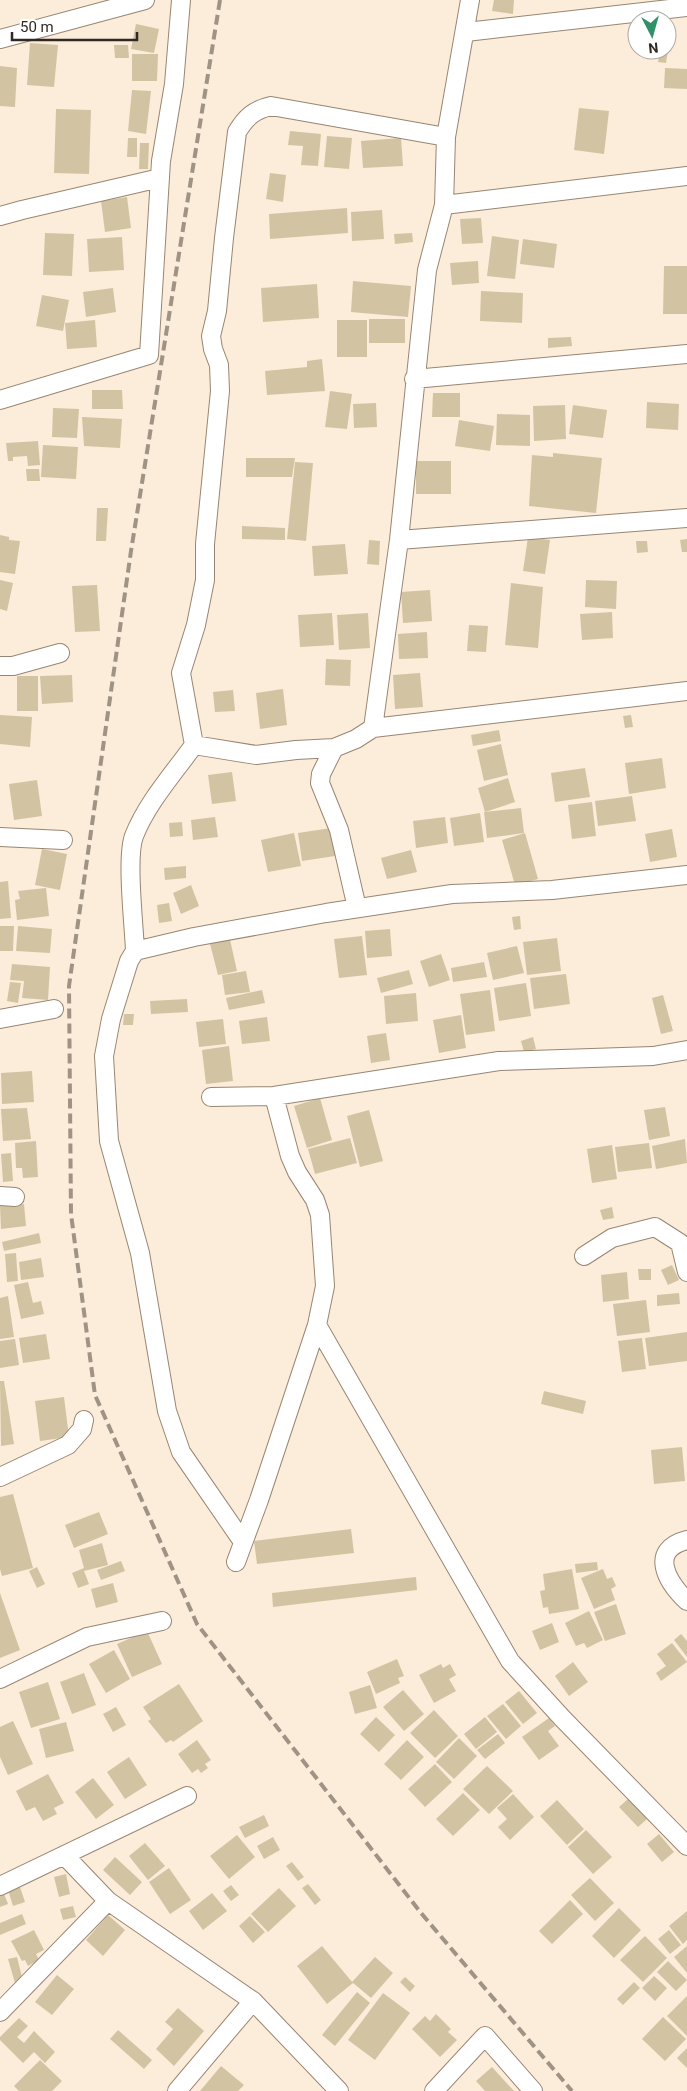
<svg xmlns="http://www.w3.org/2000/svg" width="687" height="2091" font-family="Roboto,sans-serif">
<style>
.building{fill:#d2c4a2}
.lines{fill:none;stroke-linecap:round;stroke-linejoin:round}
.street-casing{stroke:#988672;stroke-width:20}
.street{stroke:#fff;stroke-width:18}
.rail{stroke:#9e9385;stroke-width:4;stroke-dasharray:10 5;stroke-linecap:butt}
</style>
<rect width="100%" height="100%" fill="#fcecda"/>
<path class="building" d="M494,0H514L513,14L492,11Z
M136,24L159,29L154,53L131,49Z
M30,43L58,45L54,87L27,85Z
M114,45H128L129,58H115Z
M660,50H668L666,63L658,62Z
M132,54H158L157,81H132Z
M0,66L17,68L15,107L0,106Z
M665,68L687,69V89L664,88Z
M132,90L151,91L146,134L128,131Z
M579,108L609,111L604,154L574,150Z
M56,109L91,110L89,174L54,173Z
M290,131L321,134L318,166L301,165L303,146L288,145Z
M327,136L352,138L349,169L324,167Z
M128,138H137V157H127Z
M401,138L403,166L363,168L361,141Z
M140,143H149L148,169H139Z
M270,173L286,175L283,202L266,199Z
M127,197L131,228L105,232L101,201Z
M347,208L348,233L270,239L269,214Z
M382,210L384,239L352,241L351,212Z
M481,218L483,243L462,244L460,219Z
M45,233L74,234L72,276L43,275Z
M412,233L413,242L395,244L394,234Z
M492,236L519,240L515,279L487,276Z
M122,237L124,270L89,272L87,239Z
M523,239L557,244L554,268L520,264Z
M478,261L479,283L452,285L450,263Z
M664,266H687V314H663Z
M353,281L411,286L408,317L351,312Z
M317,284L319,318L263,322L261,288Z
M113,288L116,312L86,317L83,292Z
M481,291L523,293L522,323L480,321Z
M42,295L69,300L63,331L36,326Z
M369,319H405V343H369Z
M95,320L97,347L67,349L65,323Z
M337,320H367V357H337Z
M571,337L572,346L548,348V338Z
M322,359L325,391L267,395L265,371L307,367V361Z
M92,390H122L123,409H92Z
M330,391L352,394L347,429L325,427Z
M433,393H460V417H432Z
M647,402L679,404L678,430L646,428Z
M376,403L377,427L354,428L353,404Z
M565,405L566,439L534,441L533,406Z
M573,405L607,410L603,438L569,434Z
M53,408L79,409L77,438L52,437Z
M497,414L530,415V446L496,445Z
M82,417L122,419L120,448L84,446Z
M459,420L494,426L490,451L455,446Z
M38,441L40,465L28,466L27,456L13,457V461H8L6,443Z
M43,445L78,447L76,479L41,477Z
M553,453L602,458L596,513L529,506L532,455L553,457Z
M246,458H295L292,477H246Z
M416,461H451V494H416Z
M295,462L313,463L306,541L287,539Z
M26,469H39L40,481H27Z
M97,508H108L106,541H96Z
M242,526L285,528V540L242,539Z
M0,535L9,537V540L20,541L15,574L0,572Z
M528,537L550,540L545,574L523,571Z
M687,539V552H682L680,540Z
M369,540L380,541L379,565L367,564Z
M636,541H647L648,552L637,553Z
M345,544L348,574L314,576L312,546Z
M0,580L13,583L7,611L0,609Z
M586,580L617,581L616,609L585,607Z
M511,583L543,587L538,648L505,645Z
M97,585L100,631L75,632L72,586Z
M430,590L432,621L403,623L401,592Z
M612,612L613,638L582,640L580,614Z
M332,613L334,645L300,647L298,615Z
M368,613L370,648L339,650L337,615Z
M469,625L488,626L486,652L467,651Z
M427,632L428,658L399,659L398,634Z
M326,659L351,660L350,686L325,685Z
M420,673L423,707L395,709L393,675Z
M72,675L73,702L42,704L40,676Z
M17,676H38V711H17Z
M283,689L287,725L260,729L256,693Z
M233,690L235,711L215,712L213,692Z
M0,715L32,717L30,747L0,744Z
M631,715L633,727L625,728L623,716Z
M499,730L501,741L473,746L471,735Z
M501,744L508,775L484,781L477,750Z
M662,758L666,788L629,794L625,763Z
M585,768L590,797L555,802L551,773Z
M232,772L236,801L212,804L208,775Z
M508,778L515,802L485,812L478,788Z
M37,780L42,816L14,820L9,784Z
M632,796L636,821L598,826L595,801Z
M592,802L596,836L572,839L568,805Z
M521,808L524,833L487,838L484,812Z
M480,813L484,842L454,846L450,818Z
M215,817L218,837L193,840L191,820Z
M445,817L448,843L416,848L413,821Z
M182,822L183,836L170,837L169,823Z
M331,828L335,856L302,861L298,833Z
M672,829L677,857L650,862L645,834Z
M294,833L301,866L268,872L261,840Z
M525,833L538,879L515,885L502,840Z
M42,849L67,854L60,890L35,885Z
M411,850L417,872L387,879L381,858Z
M186,866V878L165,880L164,868Z
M8,881L11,918L0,919V882Z
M191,885L199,906L181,914L173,893Z
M46,888L49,916L17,920L15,900L20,899L18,891Z
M169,903L172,921L159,923L157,905Z
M520,916L521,929L514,930L512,917Z
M0,926H14L13,951H0Z
M18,926L52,929L50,953L16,951Z
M390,929L392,956L367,958L365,931Z
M229,935L237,971L218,975L209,940Z
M362,936L367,975L339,978L334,939Z
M557,938L561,971L527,975L523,942Z
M517,946L524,973L493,980L487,953Z
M441,954L450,980L429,987L420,961Z
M484,962L487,977L453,982L451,968Z
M12,964L50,967L48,1000L22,998L24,981L10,980Z
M409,970L413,984L381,993L377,978Z
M246,971L250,992L225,995L222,975Z
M566,974L570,1004L534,1009L530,978Z
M10,982L21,983L18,1003L7,1001Z
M526,983L531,1016L499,1021L494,988Z
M262,990L265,1003L229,1010L226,998Z
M490,990L495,1031L466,1035L460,994Z
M416,993L418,1021L386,1024L384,996Z
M663,995L673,1031L661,1034L652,998Z
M187,999L188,1012L151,1014L150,1001Z
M124,1014H134L133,1025H123Z
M461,1015L466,1048L439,1053L433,1020Z
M267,1017L270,1041L242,1044L239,1021Z
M223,1019L226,1044L199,1047L196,1022Z
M386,1033L390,1060L371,1063L367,1036Z
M533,1037L536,1049L524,1052L521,1041Z
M229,1046L233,1081L206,1084L202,1050Z
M32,1071L34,1102L2,1104L1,1073Z
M320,1098L332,1140L307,1148L294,1106Z
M665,1107L670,1136L649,1140L644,1110Z
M27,1108L31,1139L3,1141L1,1109Z
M369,1110L383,1161L360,1167L347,1116Z
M350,1138L357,1163L315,1174L308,1149Z
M685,1139L687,1163L656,1169L652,1146Z
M36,1141L38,1177L23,1178L22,1168H16L15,1143Z
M649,1143L652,1168L618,1172L615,1147Z
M612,1145L617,1179L592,1183L587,1149Z
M11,1153L13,1181L3,1182L1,1154Z
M24,1204L26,1226L1,1229L0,1206Z
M612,1207L614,1218L603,1220L600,1210Z
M39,1233L41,1243L4,1251L2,1242Z
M16,1253L18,1281L7,1282L5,1254Z
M41,1258L44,1277L21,1280L19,1262Z
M672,1265L679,1280L668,1285L661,1270Z
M638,1269H651V1280H639Z
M627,1272L629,1299L603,1302L601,1275Z
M28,1282L33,1303L41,1301L44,1314L21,1319L14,1285Z
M679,1293L680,1304L657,1306V1295Z
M8,1296L14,1337L0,1339V1298Z
M646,1300L650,1332L617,1336L613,1304Z
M687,1332V1361L649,1366L645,1338Z
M46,1334L50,1359L23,1363L19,1338Z
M642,1338L646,1369L622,1372L618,1341Z
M15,1339L19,1365L0,1368V1341Z
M0,1381H4L14,1444L1,1446Z
M544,1391L586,1401L583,1414L541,1404Z
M64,1397L69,1437L40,1441L35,1401Z
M682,1447L685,1481L654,1484L651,1450Z
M13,1494L33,1568L2,1576L0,1569V1497Z
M99,1512L108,1534L74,1548L65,1525Z
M351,1529L354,1553L257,1564L254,1541Z
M102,1543L108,1565L84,1571L89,1584L78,1588L72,1573L84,1568L79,1550Z
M121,1561L125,1571L101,1580L97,1570Z
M597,1562L598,1570L576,1573L575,1564Z
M37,1567L45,1584L37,1588L29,1571Z
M572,1569L579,1609L549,1614L548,1607L543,1608L540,1591L545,1590L543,1574Z
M603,1569L607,1579L612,1577L616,1586L611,1589L615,1600L594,1609L581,1578Z
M416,1577L417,1590L273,1607L272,1593Z
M113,1583L118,1602L96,1608L91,1589Z
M0,1593L20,1650L0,1658Z
M616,1604L626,1634L605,1641L594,1612Z
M589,1611L603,1640L587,1648L584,1643L576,1646L565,1623Z
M552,1623L559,1642L540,1650L532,1631Z
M147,1631L162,1664L132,1677L117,1644Z
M681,1634L687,1641V1657L674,1640Z
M672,1643L687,1662L661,1681L656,1673L666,1666L657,1654Z
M114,1650L130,1679L106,1693L89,1664Z
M397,1659L404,1676L398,1678L400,1683L376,1694L367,1672Z
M573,1662L588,1682L569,1696L555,1676Z
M441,1664L443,1668L450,1664L456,1675L449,1679L456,1691L434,1703L419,1675Z
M84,1673L96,1705L72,1714L60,1682Z
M48,1682L60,1719L31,1728L19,1692Z
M179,1684L203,1721L173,1742L171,1740L166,1743L148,1721L151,1719L143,1707Z
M370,1685L377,1708L355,1714L349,1692Z
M403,1690L424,1714L404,1731L383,1707Z
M519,1691L537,1713L523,1724L505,1702Z
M503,1704L521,1726L506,1739L487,1716Z
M116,1707L126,1725L113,1732L103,1714Z
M434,1710L458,1736L435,1758L410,1733Z
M376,1717L395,1735L379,1752L360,1734Z
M485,1717L497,1732L476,1749L464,1734Z
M549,1718L555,1726L548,1731L559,1746L539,1760L522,1737Z
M13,1721L33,1764L8,1775L0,1757V1727Z
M66,1722L74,1751L46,1758L39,1729Z
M498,1734L505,1743L485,1759L477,1750Z
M459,1738L477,1756L454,1779L436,1762Z
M197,1740L211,1760L205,1764L208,1768L201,1773L198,1769L192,1773L178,1754Z
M407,1740L424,1757L401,1780L384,1764Z
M129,1757L147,1785L125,1799L107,1772Z
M435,1764L452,1782L425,1807L408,1789Z
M487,1766L513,1791L489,1814L463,1789Z
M48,1774L64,1803L54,1808L57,1814L43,1821L35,1807L26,1811L16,1791Z
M93,1778L114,1805L96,1819L75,1792Z
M463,1793L480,1810L453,1836L436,1819Z
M513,1794L534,1817L510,1840L498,1827L507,1819L497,1808Z
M628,1799L647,1819L638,1827L619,1807Z
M557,1800L584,1829L567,1845L540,1816Z
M264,1815L269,1826L245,1838L239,1827Z
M586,1830L612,1857L593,1874L568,1847Z
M659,1834L674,1852L662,1862L647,1844Z
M237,1835L255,1857L229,1879L210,1856Z
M273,1837L280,1850L264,1859L257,1846Z
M145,1843L165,1866L148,1880L129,1856Z
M115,1857L142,1882L130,1895L103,1870Z
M292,1862L304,1877L298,1881L286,1866Z
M169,1868L191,1900L170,1914L149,1882Z
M66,1874L70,1894L59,1897L54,1877Z
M590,1878L614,1903L595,1921L571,1895Z
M308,1884L321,1900L315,1905L302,1888Z
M231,1885L239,1895L231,1901L223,1891Z
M20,1887L25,1902L13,1906L8,1890Z
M279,1888L296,1906L268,1932L251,1914Z
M212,1893L227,1911L203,1930L189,1911Z
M4,1894L8,1904L0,1907V1896Z
M570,1900L583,1914L552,1944L539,1931Z
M73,1906L76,1917L63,1920L60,1909Z
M619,1908L641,1930L614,1958L592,1936Z
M687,1911V1940L683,1944L669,1926Z
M22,1914L26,1924L0,1935V1923Z
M108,1915L125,1930L103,1956L86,1940Z
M250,1916L265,1932L253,1943L239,1926Z
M34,1930L44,1950L36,1954L39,1960L28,1966L25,1960L22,1961L11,1941Z
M669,1930L681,1945L670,1954L658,1939Z
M645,1936L667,1958L643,1982L620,1960Z
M322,1946L353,1983L327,2004L297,1966Z
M687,1946V1973L674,1957Z
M17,1957L23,1981L15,1983L8,1959Z
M375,1957L393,1973L371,1998L352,1982Z
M668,1961L687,1980L676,1991L657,1972Z
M57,1975L74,1989L52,2015L35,2002Z
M654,1976L667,1988L655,2001L642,1988Z
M405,1977L415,1986L410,1992L400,1982Z
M634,1982L640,1988L623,2005L617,1999Z
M357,1992L370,2003L335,2046L322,2035Z
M383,1993L410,2013L375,2060L348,2040Z
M687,1996V2036L667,2016Z
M178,2008L204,2031L174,2066L156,2049L173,2029L165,2022Z
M436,2014L451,2029L448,2032L457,2040L440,2057L412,2029L425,2016L430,2021Z
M663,2017L686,2039L665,2061L642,2039Z
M19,2018L28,2026L17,2037L24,2043L34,2031L55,2052L45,2063L34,2052L23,2063L0,2040V2037Z
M118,2030L152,2060L144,2069L110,2039Z
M687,2048V2068L677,2058Z
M40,2060L62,2081L52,2091H19L14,2086Z
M221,2066L244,2085L238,2091H200Z
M492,2067L514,2091H485L476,2081Z"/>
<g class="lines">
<defs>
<path id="street" d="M466,32L687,7
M0,39L145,0
M444,205L687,176
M0,216L22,210L160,178
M414,379L687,354
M0,400L149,355L161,161L174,84L181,0
M399,540L687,518
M0,666H13L60,653
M373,728L399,540L427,270L444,205L446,137L470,0
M194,745L256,755L296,750L334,748L356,739L373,728L687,691
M334,748L321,774L320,783L339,830L357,908
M0,837L63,840
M135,951C134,925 126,857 134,836C147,803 173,774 194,745L181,673L196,625L205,580V544L220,391L219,365L213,349L211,336L217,311L224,238L237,132C246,117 254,110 271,106L446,137
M0,1019L54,1009
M274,1096L290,1156L297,1172L315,1200L320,1215L325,1286L317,1325L510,1661L563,1719L687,1846
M211,1097L274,1096L499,1061L653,1056L687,1050
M0,1196L15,1197
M584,1256L612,1238L655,1227L680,1243L687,1272
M0,1477L68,1445L82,1429L84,1420
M687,1540C648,1550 667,1582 687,1601
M243,1542L181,1452L167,1411L140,1253L109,1141L104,1056L111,1019L129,961L135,951L194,937L326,913L452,894L552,890L687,875
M236,1562L259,1500L317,1325
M0,1679L87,1637L162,1621
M64,1855L108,1901L253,2001L339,2091
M0,1886L187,1796
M0,2012L108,1901
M177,2091L253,2001
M434,2091L485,2036L533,2091"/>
</defs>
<use href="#street" class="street-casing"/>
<use href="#street" class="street"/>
<path class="rail" d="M220,0L131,551L69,986L71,1214L95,1395L197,1624L421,1913L572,2091"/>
</g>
<g transform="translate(652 35) rotate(174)"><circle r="24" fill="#ffffff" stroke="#aca9a6"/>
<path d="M0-4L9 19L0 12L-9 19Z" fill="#309069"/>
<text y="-8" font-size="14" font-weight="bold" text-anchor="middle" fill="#302921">N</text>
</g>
<path d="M12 32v8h125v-8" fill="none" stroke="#302921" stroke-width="2.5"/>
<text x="20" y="32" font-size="15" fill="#302921" stroke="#ffffff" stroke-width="4" paint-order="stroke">50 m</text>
</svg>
